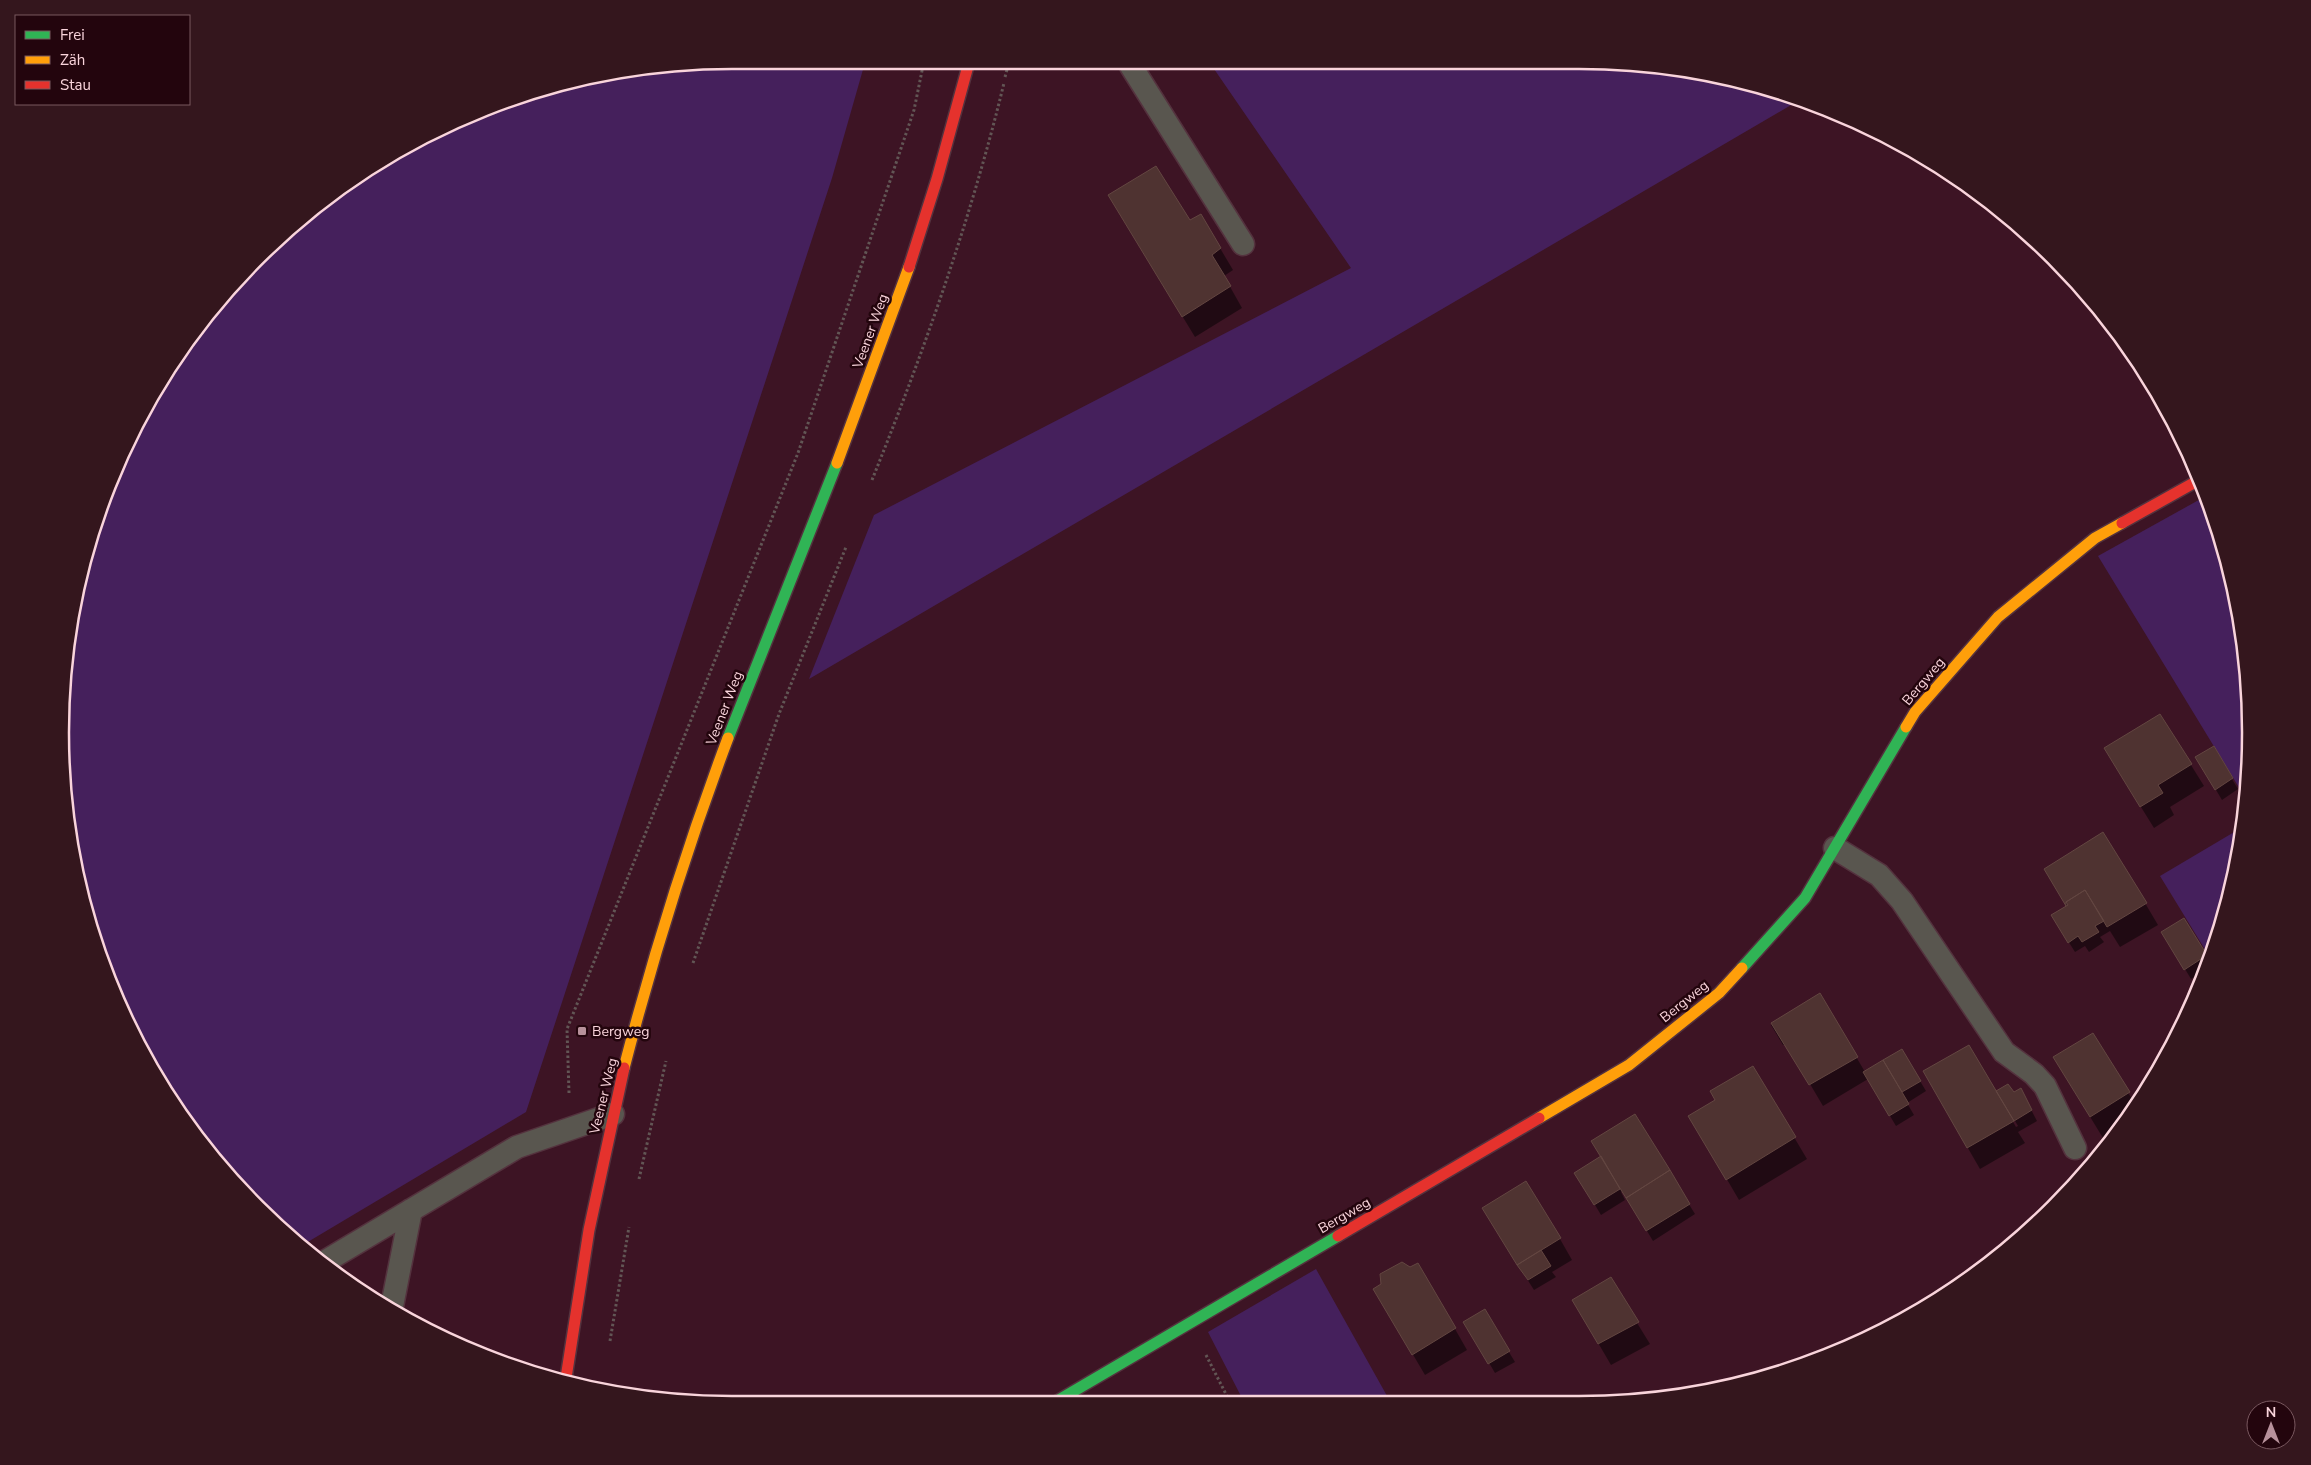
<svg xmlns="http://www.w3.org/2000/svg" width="2311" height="1465" font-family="'Nunito Sans',sans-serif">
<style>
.green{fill:#45205c}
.shadow{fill:#0007}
.building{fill:#4f3331;stroke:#634641}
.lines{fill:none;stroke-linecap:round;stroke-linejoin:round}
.lane-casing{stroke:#54323e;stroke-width:25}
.fast-casing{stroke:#54323e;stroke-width:14}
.slow-casing{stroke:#54323e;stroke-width:14}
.jam-casing{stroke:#54323e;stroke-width:14}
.path{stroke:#625655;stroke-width:3;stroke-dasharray:2.5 2.5;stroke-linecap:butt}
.lane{stroke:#59564f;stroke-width:22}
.fast{stroke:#30b455;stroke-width:11}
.slow{stroke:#ff9f0a;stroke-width:11}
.jam{stroke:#e5322d;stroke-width:11}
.poi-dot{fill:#b7919b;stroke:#23050d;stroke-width:2}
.labels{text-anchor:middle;stroke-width:5;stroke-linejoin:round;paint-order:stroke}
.street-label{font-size:14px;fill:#f9d4db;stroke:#23050d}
.poi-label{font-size:14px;fill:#f9d4db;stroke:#23050d;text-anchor:start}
.rim{fill:none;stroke:#f9d4db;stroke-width:2.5}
</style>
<rect width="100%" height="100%" fill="#3d1424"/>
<path class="green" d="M644,66H864L832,178L526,1112L301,1246L227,1176L173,1106L129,1030L83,907L60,732L73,602L96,516L150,396L199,323L257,257L359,173L517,96Z
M1212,66H1666L1798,101L809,679L874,515L1351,268Z
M2206,496L2215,517L2245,645L2250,777L2246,799L2098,556Z
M2241,828L2228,907L2209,956L2160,876Z
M1316,1269L1391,1403L1244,1402L1208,1332Z"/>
<path class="shadow" d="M1201,216L1233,270L1224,276L1242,308L1195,337L1122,217L1190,222Z
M2160,715L2204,786L2170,807L2174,815L2154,828L2118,770Z
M2213,748L2238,789L2222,800L2197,758Z
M2058,891L2145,903L2158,925L2120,947L2110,931L2100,937L2104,942L2089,952L2085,946L2075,952L2058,925L2067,907Z
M2184,919L2208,960L2204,971L2191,979L2163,932Z
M1820,995L1865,1072L1902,1051L1926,1091L1907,1103L1914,1115L1896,1126L1868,1079L1823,1106L1787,1045H1783L1771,1025Z
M2092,1034L2135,1104L2122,1126L2103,1138L2067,1079Z
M1969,1046L2016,1127L2018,1126L1998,1092L2013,1093L2026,1100L2037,1121L2018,1132L2025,1143L1980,1169L1924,1072Z
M1753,1068L1807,1159L1739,1200L1690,1116L1717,1100Z
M1669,1172L1695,1214L1653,1241L1623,1191L1621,1192L1625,1200L1601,1215L1576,1173Z
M1496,1230L1560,1239L1572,1260L1552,1272L1556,1277L1534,1290Z
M1418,1264L1467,1350L1425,1375L1375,1290Z
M1610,1279L1650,1344L1611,1365L1573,1300Z
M1484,1311L1515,1362L1495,1373L1465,1322Z
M1180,1396L1183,1402H1171Z"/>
<path class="building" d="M1156,166L1190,220L1201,214L1221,248L1212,255L1231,286L1182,317L1108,195Z
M2160,714L2192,764L2158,785L2163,793L2140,807L2104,748Z
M2214,746L2233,778L2215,790L2195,757Z
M2103,832L2147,903L2107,927L2085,890L2066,902V906L2044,869Z
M2085,890L2104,921L2095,926L2099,932L2082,942L2078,936L2068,943L2051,915L2068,905L2066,902Z
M2184,918L2207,955L2184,970L2161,932Z
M1820,993L1858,1057L1809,1085L1771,1023Z
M2093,1033L2130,1092L2090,1117L2053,1057Z
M1969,1045L2014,1121L1967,1148L1923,1071Z
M1902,1049L1921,1081L1902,1092L1883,1060Z
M1883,1060L1909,1104L1889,1116L1863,1072Z
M1753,1066L1796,1137L1726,1180L1688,1116L1715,1100L1710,1091Z
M2008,1084L2014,1092L2021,1088L2032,1110L2014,1121L1996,1091Z
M1635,1114L1670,1170L1626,1198L1591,1141Z
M1601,1156L1620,1189L1594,1205L1574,1173Z
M1670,1170L1690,1204L1646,1231L1626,1198Z
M1526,1181L1561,1238L1517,1265L1482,1208Z
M1541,1250L1551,1266L1528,1280L1517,1265Z
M1402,1262L1410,1267L1418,1263L1456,1328L1412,1355L1373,1289L1381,1284L1380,1274Z
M1611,1277L1639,1322L1598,1344L1572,1300Z
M1485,1309L1510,1351L1488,1364L1463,1322Z"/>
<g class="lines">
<defs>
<path id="lane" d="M1131,66L1243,244
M1835,848L1879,875L1902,901L2004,1052L2034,1074L2045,1086L2075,1148
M321,1264L517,1147L613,1114
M392,1306L411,1210"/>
<path id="fast" d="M728,738L837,463
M1742,968L1805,898L1906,727
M1057,1401L1338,1236"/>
<path id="slow" d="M837,463L909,267
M1906,727L1915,712L1998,617L2095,538L2122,523
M624,1068C653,956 687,847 728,738
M1539,1118L1629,1065L1719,993L1742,968"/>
<path id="jam" d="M909,267L937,179L968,66
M2122,523L2199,480
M1338,1236L1539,1118
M566,1378L589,1230L624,1068"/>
</defs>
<use href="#lane" class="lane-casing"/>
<use href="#fast" class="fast-casing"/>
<use href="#slow" class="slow-casing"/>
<use href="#jam" class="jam-casing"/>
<path class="path" d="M1005,77L1008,66
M872,480C924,351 971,219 1004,83
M693,963L779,714L846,547
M569,1093L567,1029L798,453L914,110L923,66
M639,1179L666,1061
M610,1341L629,1227
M1206,1355L1230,1402"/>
<use href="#lane" class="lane"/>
<use href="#fast" class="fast"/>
<use href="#slow" class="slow"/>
<use href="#jam" class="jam"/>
</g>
<rect class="poi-dot" x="577" y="1026" width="10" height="10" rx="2.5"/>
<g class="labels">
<g class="street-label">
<text transform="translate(870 331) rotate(-70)" y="5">Veener Weg</text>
<text transform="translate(1923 681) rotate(-50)" y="5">Bergweg</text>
<text transform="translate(724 708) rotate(-69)" y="5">Veener Weg</text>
<text transform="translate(1684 1001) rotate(-39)" y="5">Bergweg</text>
<text transform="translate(603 1096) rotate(-76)" y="5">Veener Weg</text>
<text transform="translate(1344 1215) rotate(-30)" y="5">Bergweg</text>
</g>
<g class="poi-label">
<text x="592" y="1036">Bergweg</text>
</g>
</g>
<path d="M0 0H2311V1465H0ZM732 69H1579A663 663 0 0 1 2242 732V733A663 663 0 0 1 1579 1396H732A663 663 0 0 1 69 733V732A663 663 0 0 1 732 69Z" fill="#34161d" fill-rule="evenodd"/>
<path class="rim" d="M732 69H1579A663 663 0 0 1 2242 732V733A663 663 0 0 1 1579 1396H732A663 663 0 0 1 69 733V732A663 663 0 0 1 732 69Z"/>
<rect x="15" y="15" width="175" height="90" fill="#23050d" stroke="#79585f"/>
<rect x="25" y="31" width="25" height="8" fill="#30b455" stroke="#79585f"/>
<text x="60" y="40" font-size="15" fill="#f9d4db">Frei</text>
<rect x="25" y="56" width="25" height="8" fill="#ff9f0a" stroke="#79585f"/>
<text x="60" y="65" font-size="15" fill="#f9d4db">Zäh</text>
<rect x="25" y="81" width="25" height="8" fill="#e5322d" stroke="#79585f"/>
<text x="60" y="90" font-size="15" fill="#f9d4db">Stau</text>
<g transform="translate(2271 1425)"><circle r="24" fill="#23050d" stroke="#79585f"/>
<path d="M0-4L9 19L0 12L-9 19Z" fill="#b7919b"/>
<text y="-8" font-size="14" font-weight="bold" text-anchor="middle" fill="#f9d4db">N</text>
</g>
</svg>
